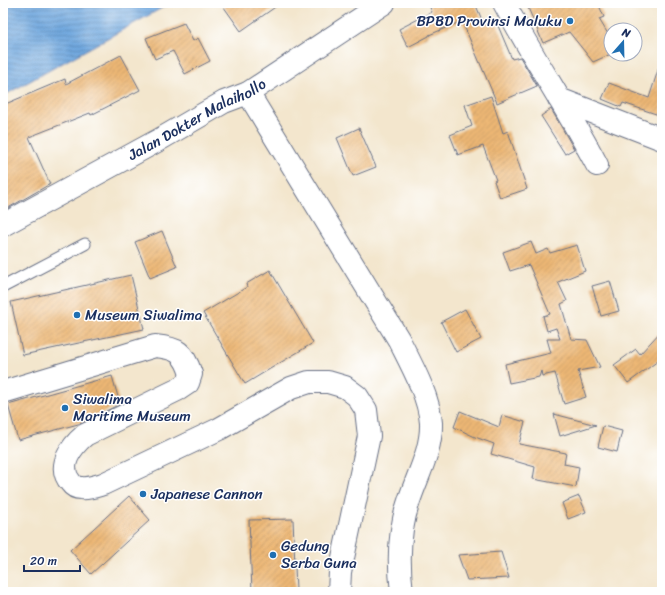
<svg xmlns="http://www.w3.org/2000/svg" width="665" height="595" font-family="Sriracha,sans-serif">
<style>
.water{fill:url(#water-rules);stroke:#466b9e}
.building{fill:url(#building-hatch)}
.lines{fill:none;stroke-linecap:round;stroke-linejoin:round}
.service-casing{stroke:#676f85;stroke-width:13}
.minor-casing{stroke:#676f85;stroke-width:24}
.secondary-casing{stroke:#676f85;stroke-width:24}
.service{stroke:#fff;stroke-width:11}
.minor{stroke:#fff;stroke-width:22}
.secondary{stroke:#fff;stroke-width:22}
.poi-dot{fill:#1f6fb2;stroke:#fff;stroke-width:1.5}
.labels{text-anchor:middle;stroke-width:3;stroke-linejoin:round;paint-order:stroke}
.poi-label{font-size:15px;fill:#1b2f5e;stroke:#fff;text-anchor:start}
.street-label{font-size:15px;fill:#1b2f5e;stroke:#fff}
</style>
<defs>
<pattern id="water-rules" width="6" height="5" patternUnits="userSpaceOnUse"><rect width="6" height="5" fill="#70a7de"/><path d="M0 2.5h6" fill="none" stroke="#5b88b7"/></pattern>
<pattern id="building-hatch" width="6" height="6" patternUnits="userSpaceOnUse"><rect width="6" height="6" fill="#edb775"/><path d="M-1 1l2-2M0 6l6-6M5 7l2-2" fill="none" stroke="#bf9563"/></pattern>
</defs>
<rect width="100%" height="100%" fill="#fff"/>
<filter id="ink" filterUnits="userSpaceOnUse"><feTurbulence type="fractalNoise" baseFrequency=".025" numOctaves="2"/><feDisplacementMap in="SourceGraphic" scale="8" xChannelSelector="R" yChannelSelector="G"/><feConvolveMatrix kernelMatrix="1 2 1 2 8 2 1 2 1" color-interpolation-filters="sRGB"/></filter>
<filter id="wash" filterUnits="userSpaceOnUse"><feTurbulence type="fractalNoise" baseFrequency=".012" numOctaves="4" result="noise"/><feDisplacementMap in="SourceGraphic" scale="16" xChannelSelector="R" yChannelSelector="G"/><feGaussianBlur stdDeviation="0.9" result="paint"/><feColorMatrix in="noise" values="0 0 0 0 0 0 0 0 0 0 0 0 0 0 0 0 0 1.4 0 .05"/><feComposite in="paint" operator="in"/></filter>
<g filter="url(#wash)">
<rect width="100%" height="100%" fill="#f3e6cd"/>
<path class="water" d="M3,3H171L3,96Z"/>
<g id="blocks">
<path class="building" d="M221,3H281L241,31Z
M428,3H475L484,25L496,21L512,59L520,57L537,86L497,103L462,21L429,35V36L408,47L399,29L432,12Z
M526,3H598L604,17L599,19L611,39V54L593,62L569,32L543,43Z
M184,23L193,41L198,38L210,61L185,74L173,51L155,59L146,38Z
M121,55L140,90L91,115L90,113L29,137L50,184L3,211V105L65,79L66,84Z
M659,67L662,68V116L623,103L621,107L602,99L609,83L649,98Z
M491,96L503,133L508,131L527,189L500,198L494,181L496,180L483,146L458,155L450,135L472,126L465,105Z
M551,109L574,149L565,154L541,116Z
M359,128L376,167L353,176L337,138Z
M162,231L177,267L150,278L135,242Z
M531,242L536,254L548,249L550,253L577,245L585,271L558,282L567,301L561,304L571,339L587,340L600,367L578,371L586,397L564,404L555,373L542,376L541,371L539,377L509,383L505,364L551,353L547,339H560L556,328L547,331L543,316L550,314L529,265L510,271L503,252Z
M270,270L313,343L245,384L203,313L247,287L246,284Z
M131,275L144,329L23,355L11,302Z
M610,281L619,311L601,316L592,286Z
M465,309L481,339L456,352L441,322Z
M662,330V358L628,383L614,365L636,349L640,354Z
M112,376L120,404L82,423L18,440L8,405Z
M460,411L499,427L502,415L525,422L519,444L566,453L564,464L579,467L576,487L533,479L535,467L491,454L494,444L475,437L454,427Z
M554,414L596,425L560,436Z
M603,426L622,431L617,452L598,447Z
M129,496L150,520L91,574L70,550Z
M579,496L586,512L568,519L562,503Z
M293,519L296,590L252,591L249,520Z
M501,552L509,578L467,580L458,555Z"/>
</g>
</g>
<g filter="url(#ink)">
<use href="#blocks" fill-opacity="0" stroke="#676f85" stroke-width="1"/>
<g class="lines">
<defs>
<path id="service" d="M3,287L85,244"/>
<path id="minor" d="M504,3C533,58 568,110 597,165
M248,93L399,340C411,364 429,396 431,423C432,450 417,476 409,501C399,530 398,562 402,592
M559,99L662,139
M3,392L155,346C177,348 184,352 191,374L188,383L179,389L85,435C72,446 56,466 71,483C73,486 77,488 81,488C89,489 96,486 103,484L219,429L291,388L309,382H328L345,387L357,396L366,410L369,436L340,572L339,592"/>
<g id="secondary">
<path id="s1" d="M3,225L157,141L224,102L248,93L384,3"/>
</g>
</defs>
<use href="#service" class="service-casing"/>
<use href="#minor" class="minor-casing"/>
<use href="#secondary" class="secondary-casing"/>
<use href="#service" class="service"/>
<use href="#minor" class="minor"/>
<use href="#secondary" class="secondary"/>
</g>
</g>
<g class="poi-dot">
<circle cx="570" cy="21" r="4"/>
<circle cx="77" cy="315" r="4"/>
<circle cx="65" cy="408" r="4"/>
<circle cx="143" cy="494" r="4"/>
<circle cx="273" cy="555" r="4"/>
</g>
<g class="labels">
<g class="poi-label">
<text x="562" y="26" text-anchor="end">BPBD Provinsi Maluku</text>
<text x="85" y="320">Museum Siwalima</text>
<text x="73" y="404">Siwalima<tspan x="73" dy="17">Maritime Museum</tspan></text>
<text x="151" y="499">Japanese Cannon</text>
<text x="281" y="551">Gedung<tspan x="281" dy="17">Serba Guna</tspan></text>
</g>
<g class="street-label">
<text dy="5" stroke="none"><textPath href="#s1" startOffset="221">Jalan Dokter Malaihollo</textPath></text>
</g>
</g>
<rect width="665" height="595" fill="none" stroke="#fff" stroke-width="16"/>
<g transform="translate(623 42) rotate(20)"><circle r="19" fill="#ffffff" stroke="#a4acbf"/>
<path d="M0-3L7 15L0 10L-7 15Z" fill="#1f6fb2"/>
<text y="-6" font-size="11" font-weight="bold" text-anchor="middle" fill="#1b2f5e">N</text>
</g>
<path d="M24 565v6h56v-6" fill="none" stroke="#1b2f5e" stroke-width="2"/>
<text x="30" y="565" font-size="12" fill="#1b2f5e" stroke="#ffffff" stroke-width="3" paint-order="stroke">20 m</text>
</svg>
